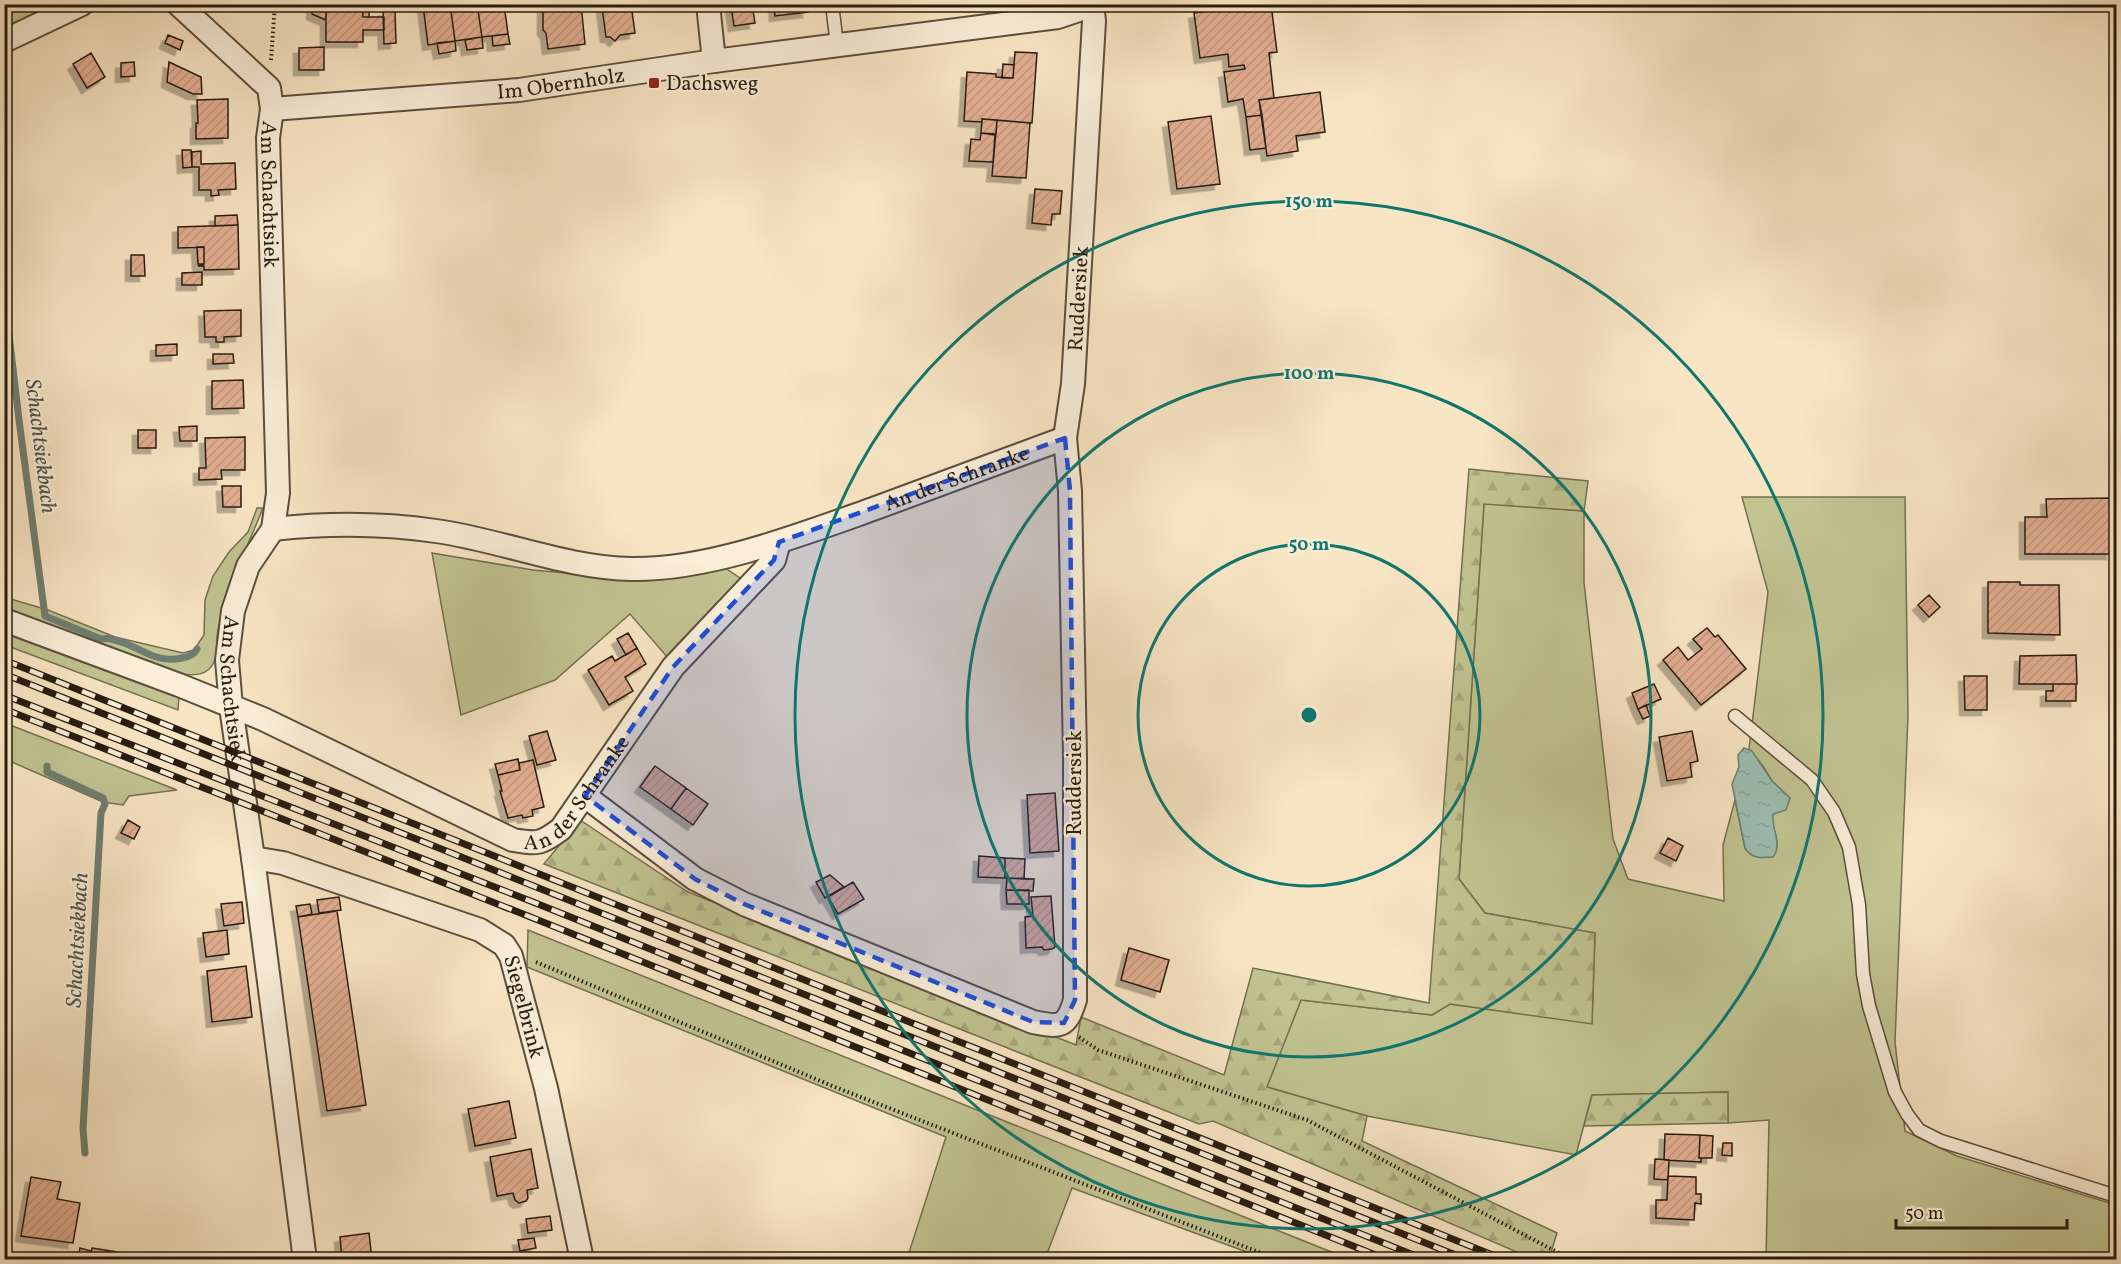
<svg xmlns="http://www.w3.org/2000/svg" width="2121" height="1264" font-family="Vollkorn,serif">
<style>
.green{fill:#c1c391;stroke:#747050;stroke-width:1.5}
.forest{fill:url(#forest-firs);stroke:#747050;stroke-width:1.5}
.water{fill:url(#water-ripples);stroke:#6e7e70;stroke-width:1.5}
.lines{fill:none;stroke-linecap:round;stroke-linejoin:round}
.stream{stroke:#6e7e70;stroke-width:7}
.building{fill:url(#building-hatch);stroke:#281c0e;stroke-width:1.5;filter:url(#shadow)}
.lane-casing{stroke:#5c4e3c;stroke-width:15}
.street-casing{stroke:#5c4e3c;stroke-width:26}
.path{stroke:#281c0e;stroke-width:4;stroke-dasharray:1.5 3;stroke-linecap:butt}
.lane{stroke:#faeed9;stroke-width:12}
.street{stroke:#faeed9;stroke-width:22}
.rail-casing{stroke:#281c0e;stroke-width:7}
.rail{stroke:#faeed9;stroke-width:4.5;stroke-dasharray:14;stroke-linecap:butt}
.marked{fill:#1d4ed8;fill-opacity:0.2;stroke:#1d4ed8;stroke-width:4.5;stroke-dasharray:12 8;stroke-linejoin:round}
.ring{fill:none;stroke:#0f766e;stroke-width:3}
.poi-dot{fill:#8f2418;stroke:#faeed9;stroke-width:2}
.labels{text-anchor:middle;stroke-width:4.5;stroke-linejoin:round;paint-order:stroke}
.street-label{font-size:21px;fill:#281c0e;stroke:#faeed9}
.poi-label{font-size:21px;fill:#281c0e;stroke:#faeed9;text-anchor:start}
.water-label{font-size:22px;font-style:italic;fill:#515547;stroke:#faeed9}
.centre{fill:#0f766e;stroke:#faeed9;stroke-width:3}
.ring-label{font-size:18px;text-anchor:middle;font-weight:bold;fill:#0f766e;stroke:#faeed9;stroke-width:4.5;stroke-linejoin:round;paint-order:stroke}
</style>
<defs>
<pattern id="forest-firs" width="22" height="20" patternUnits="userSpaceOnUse" patternTransform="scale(1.5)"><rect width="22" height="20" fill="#c1c391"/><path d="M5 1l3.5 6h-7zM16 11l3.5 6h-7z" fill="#a6a77c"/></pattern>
<pattern id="water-ripples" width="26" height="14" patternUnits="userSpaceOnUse" patternTransform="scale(1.5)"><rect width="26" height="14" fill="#9dbfb2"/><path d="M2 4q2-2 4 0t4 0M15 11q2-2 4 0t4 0" fill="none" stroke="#87a498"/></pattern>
<pattern id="building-hatch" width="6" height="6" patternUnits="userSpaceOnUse" patternTransform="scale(1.5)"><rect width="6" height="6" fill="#e2ae92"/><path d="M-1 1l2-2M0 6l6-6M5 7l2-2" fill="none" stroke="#c2957d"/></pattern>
<filter id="shadow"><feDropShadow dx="-5.5" dy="5.5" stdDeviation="0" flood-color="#0004"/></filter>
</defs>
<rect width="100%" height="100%" fill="#f8e5c4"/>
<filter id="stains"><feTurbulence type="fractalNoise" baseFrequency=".00333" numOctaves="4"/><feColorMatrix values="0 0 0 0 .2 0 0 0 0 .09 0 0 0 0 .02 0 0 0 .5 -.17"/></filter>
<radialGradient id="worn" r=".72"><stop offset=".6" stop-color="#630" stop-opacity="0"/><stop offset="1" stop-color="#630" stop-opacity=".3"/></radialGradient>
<path class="green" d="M7,5H63L6,28Z
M1742,497H1905L1908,716L1895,1042L1905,1131L1957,1156L2116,1205V1259H1766L1769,1120L1728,1123L1727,1092L1592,1095L1576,1155L1367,1116L1266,1087L1301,1000L1432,1015L1450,1004L1592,1023L1595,933L1485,913L1459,879L1484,503L1584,511V583L1613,839L1628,879L1724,901L1723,845L1735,800L1745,848C1752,858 1761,858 1772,857C1785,841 1768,827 1773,815C1775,810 1786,803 1790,798L1772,781L1763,766L1749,749L1768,592Z
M257,508H263C247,548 227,588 218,630C215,643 220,660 208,670C198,678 180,674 168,671L5,608L4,597L48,610L115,637L183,653L194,650L204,635L205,600L213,576L229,552L248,532Z
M432,553L533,570L622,578L722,566L743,580L668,658L630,614L555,680L461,715Z
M4,630L179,696L178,710L5,645Z
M5,723L28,732L177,790L129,796L123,805L103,802L5,759Z
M528,930L1349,1259H1266L1072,1188L1045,1259H907L946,1137L527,967Z"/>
<path class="forest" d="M1469,469L1588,481L1584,511L1484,504L1459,879L1485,913L1595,933L1592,1024L1450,1004L1432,1015L1301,1000L1267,1087L1367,1116L1362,1141L1557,1233L1549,1259H1533L1213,1121L1199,1124L544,864L580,820L688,892L1076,1045L1081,1017L1224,1075L1253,968L1429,1003Z
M1728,1092V1123L1584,1126L1592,1095Z"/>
<path class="water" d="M1744,748L1752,751L1772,781L1790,798L1786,810L1773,814C1771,829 1783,844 1773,857C1761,858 1752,859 1745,848L1732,784L1739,767L1738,755Z"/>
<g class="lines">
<path class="stream" d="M4,292L19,420L45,616L101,639C102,639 110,638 110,639C137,643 153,665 182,658C189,657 194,655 197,649
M47,766V772L103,798L105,804L101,813L83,1129L85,1153"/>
</g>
<path class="building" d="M312,4H326V20L312,14Z
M326,4H362L363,17H384V30H363V42H326Z
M362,4H369V17H363Z
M450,4L455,41L428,45L423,5Z
M450,4H477L482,37L455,41Z
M477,4H504L508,34L482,37Z
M581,4L585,44L548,49L546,33L543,30V8Z
M613,4H631L635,33L620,35L615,41L610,37H606L602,7Z
M741,4H752L755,23L734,26L731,6Z
M774,4H807L808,12L775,16Z
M1258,4H1271L1277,52L1269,53L1274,98L1259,100L1262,115L1246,117L1243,99L1228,102L1224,72L1245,69L1244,65L1229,67L1228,54L1200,58L1194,13Z
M383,11H395L396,43L384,44Z
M508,34L510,44L493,46L492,36Z
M168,35L183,41L180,50L165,43Z
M482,37L483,48L467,50L465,40Z
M455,41L456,51L439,54L437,43Z
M324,47V70H299V48Z
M1015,52L1037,53L1032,123L982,119V122L964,121L967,72L996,74V77L1013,78Z
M91,53L105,77L87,88L73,64Z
M134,62L135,76L121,77V63Z
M169,62L201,77L202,94H193L167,82Z
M1003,64L1014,65L1013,78H1002Z
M1320,92L1325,132L1296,136L1298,151L1267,156L1259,100Z
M228,99V138L196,139V123H198L197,100Z
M1262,115L1266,148L1250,150L1246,117Z
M1211,116L1220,184L1177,189L1168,122Z
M982,119L997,120L996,134L981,133Z
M997,120L1030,123L1026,178L992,176Z
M981,133L995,135L993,162L969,161L971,139L980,140Z
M182,150H191L192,167L183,168Z
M201,151V164L235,163L236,189L218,190L219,195L211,196V190H199V167H192V152Z
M1035,189L1062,191L1060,214H1052L1051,225L1032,223Z
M237,215L238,225L215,226V216Z
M238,225L239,269L204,270V266H198L204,264V247L178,248V227Z
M197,247H204V264H198Z
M131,255H144L145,276H131Z
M202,272V285H182V273Z
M241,310V336L224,337V342H216V337H205L204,311Z
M177,344V355L156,356V345Z
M213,354H233L234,363L213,364Z
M243,380L244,408L212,409V381Z
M197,426V441H180L179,427Z
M138,430H156V448H138Z
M245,437V470H221L222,479L199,480V468H206L205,438Z
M222,486H241V507H223Z
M2112,498V554H2025V517H2047L2046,499Z
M1988,582H2020V585H2059L2060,635L1988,633Z
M1929,595L1940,607L1929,617L1918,605Z
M1707,628L1715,637L1718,635L1746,669L1701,705L1663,660L1678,647L1688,660L1702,649L1693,639Z
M628,633L637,648L626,655L617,639Z
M637,648L646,664L625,677L633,691L609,705L588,670L612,656L615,661Z
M2076,655L2077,684H2019L2020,656Z
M1964,676H1987V710H1965Z
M1654,684L1661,699L1638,709L1632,693Z
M2053,684H2076V701H2046V691H2053Z
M1646,705L1650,716L1643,719L1638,709Z
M547,731L556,760L537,765L529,736Z
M1692,731L1698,761L1690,763L1692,777L1667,781L1659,737Z
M518,759L520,770L498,775L495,764Z
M533,760L544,807L532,810L533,816L523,818L522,815L508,818L500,791H502L498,775L520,770L519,763Z
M655,766L686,788L671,809L640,787Z
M686,788L708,804L693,825L671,809Z
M1055,793L1059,851L1030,853L1027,795Z
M128,820L140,827L134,839L121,833Z
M1668,838L1683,846L1676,861L1660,853Z
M979,856L1005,858V878L978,877Z
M1005,858L1025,859L1024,879L1005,878Z
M830,875L844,887L825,898L816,882Z
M1007,878L1034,879L1033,891L1006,890Z
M853,882L864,899L838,914L828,897Z
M1006,890H1029V904H1007Z
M1051,896L1055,947L1052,949L1044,950L1042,947L1026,948L1025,917L1033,916L1031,897Z
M339,897L341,910L319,913L317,900Z
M242,902L244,923L224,926L221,904Z
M310,904L312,914L298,917L296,906Z
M337,911L366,1105L327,1111L298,917Z
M227,930L229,954L206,957L203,933Z
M1129,948L1169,960L1160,992L1121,980Z
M246,966L252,1017L212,1022L207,971Z
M509,1101L516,1138L475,1146L468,1109Z
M1665,1134L1700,1135L1699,1158H1701V1162L1664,1160Z
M1700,1135L1713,1136L1712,1158H1699Z
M1723,1143H1732V1156L1722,1155Z
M531,1149L538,1188L527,1190L528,1198L526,1201L519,1203L515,1200L513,1193L497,1196L490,1157Z
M1655,1159L1669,1160L1668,1180L1654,1179Z
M1668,1176L1696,1177V1194H1701V1204L1695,1203L1694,1220L1656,1218V1200H1667Z
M31,1177L61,1182L57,1199L80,1203L73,1243L21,1236Z
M550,1216L552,1230L528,1233L526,1219Z
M369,1233L372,1260H342L340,1237Z
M534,1238L536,1248L520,1251L518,1240Z
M80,1248L91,1251L90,1260H78Z
M92,1248L117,1252L116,1260H90Z"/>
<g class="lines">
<defs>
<path id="lane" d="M832,4L837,45
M1735,716L1812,780L1834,812L1849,847L1859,905L1863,974L1869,1006L1895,1092L1907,1114L1919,1130L1941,1141L2116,1196"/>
<g id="street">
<path id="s1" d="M178,4L269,88L272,109L268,138L278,493L273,529L248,566L233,611L227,660L231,707L253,858L305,1260"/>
<path d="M708,4L714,61"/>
<path d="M4,41L82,4"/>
<path id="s2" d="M272,109L519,90L714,61L1058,17L1096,4"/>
<path id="s3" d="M273,529C327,523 381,523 436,531C501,540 565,568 632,569C709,570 800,535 873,509C937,485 1001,462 1065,438"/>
<path id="s4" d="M4,620L179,685L263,719L513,840C538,844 541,844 561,829L673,667L774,560L779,542"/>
<path id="s5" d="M585,796L695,879L744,904L1033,1022C1060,1027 1066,1029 1075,1000V757L1070,491L1065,438L1073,384L1094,21L1092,4"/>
<path id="s6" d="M253,858L283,863L480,930L504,945L511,956L546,1088L582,1260"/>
</g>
</defs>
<use href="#lane" class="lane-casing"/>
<use href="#street" class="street-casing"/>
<path class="path" d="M271,60L275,4
M536,962L835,1087L1279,1260
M1079,1037L1098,1050L1307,1120L1572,1260"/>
<use href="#lane" class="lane"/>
<use href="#street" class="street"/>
<defs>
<path id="rail" d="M4,660L1505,1260
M4,674L1468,1260
M4,695L533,902L1426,1260
M4,709L528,916L1388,1260"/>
</defs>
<use href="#rail" class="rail-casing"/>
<use href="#rail" class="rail"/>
</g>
<path class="marked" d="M1065,438L1070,491L1075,1000L1064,1023L1033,1022L744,904L695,879L585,796L673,667L774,560L779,542Z"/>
<g class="ring">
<circle cx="1309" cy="715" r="171"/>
<circle cx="1309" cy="715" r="342"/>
<circle cx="1309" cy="715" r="514"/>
</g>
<rect class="poi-dot" x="648" y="77" width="12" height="12" rx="3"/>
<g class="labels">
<g class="street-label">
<text dy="7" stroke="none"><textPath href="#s2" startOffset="290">Im Obernholz</textPath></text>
<text dy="7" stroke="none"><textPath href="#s1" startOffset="231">Am Schachtsiek</textPath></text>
<text dy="7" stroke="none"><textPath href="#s5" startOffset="1264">Ruddersiek</textPath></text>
<text dy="7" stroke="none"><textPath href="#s3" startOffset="702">An der Schranke</textPath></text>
<text dy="7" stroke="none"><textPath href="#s1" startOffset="736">Am Schachtsiek</textPath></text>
<text transform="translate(1074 783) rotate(-90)" y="7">Ruddersiek</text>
<text dy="7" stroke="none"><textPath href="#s4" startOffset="642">An der Schranke</textPath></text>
<text dy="7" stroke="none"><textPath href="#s6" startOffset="332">Siegelbrink</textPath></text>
</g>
<g class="poi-label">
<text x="666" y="90">Dachsweg</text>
</g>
<g class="water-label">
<text transform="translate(42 446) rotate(83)" y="8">Schachtsiekbach</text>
<text transform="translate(76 940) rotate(-87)" y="8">Schachtsiekbach</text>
</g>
</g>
<circle cx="1309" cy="715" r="9" class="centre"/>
<g class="ring-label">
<text x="1309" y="207">150 m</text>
<text x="1309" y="379">100 m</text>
<text x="1309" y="550">50 m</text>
</g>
<rect width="2121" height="1264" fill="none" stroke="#f8e5c4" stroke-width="24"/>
<rect x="6" y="6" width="2109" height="1252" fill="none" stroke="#281c0e" stroke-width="3"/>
<rect x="12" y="12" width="2097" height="1240" fill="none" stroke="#281c0e" stroke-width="1.5"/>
<path d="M1896 1219v9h171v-9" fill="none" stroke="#281c0e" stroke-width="3"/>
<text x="1905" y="1219" font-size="18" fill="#281c0e" stroke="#faeed9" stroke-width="4.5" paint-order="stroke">50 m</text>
<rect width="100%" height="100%" filter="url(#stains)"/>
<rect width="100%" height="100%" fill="url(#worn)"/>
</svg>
